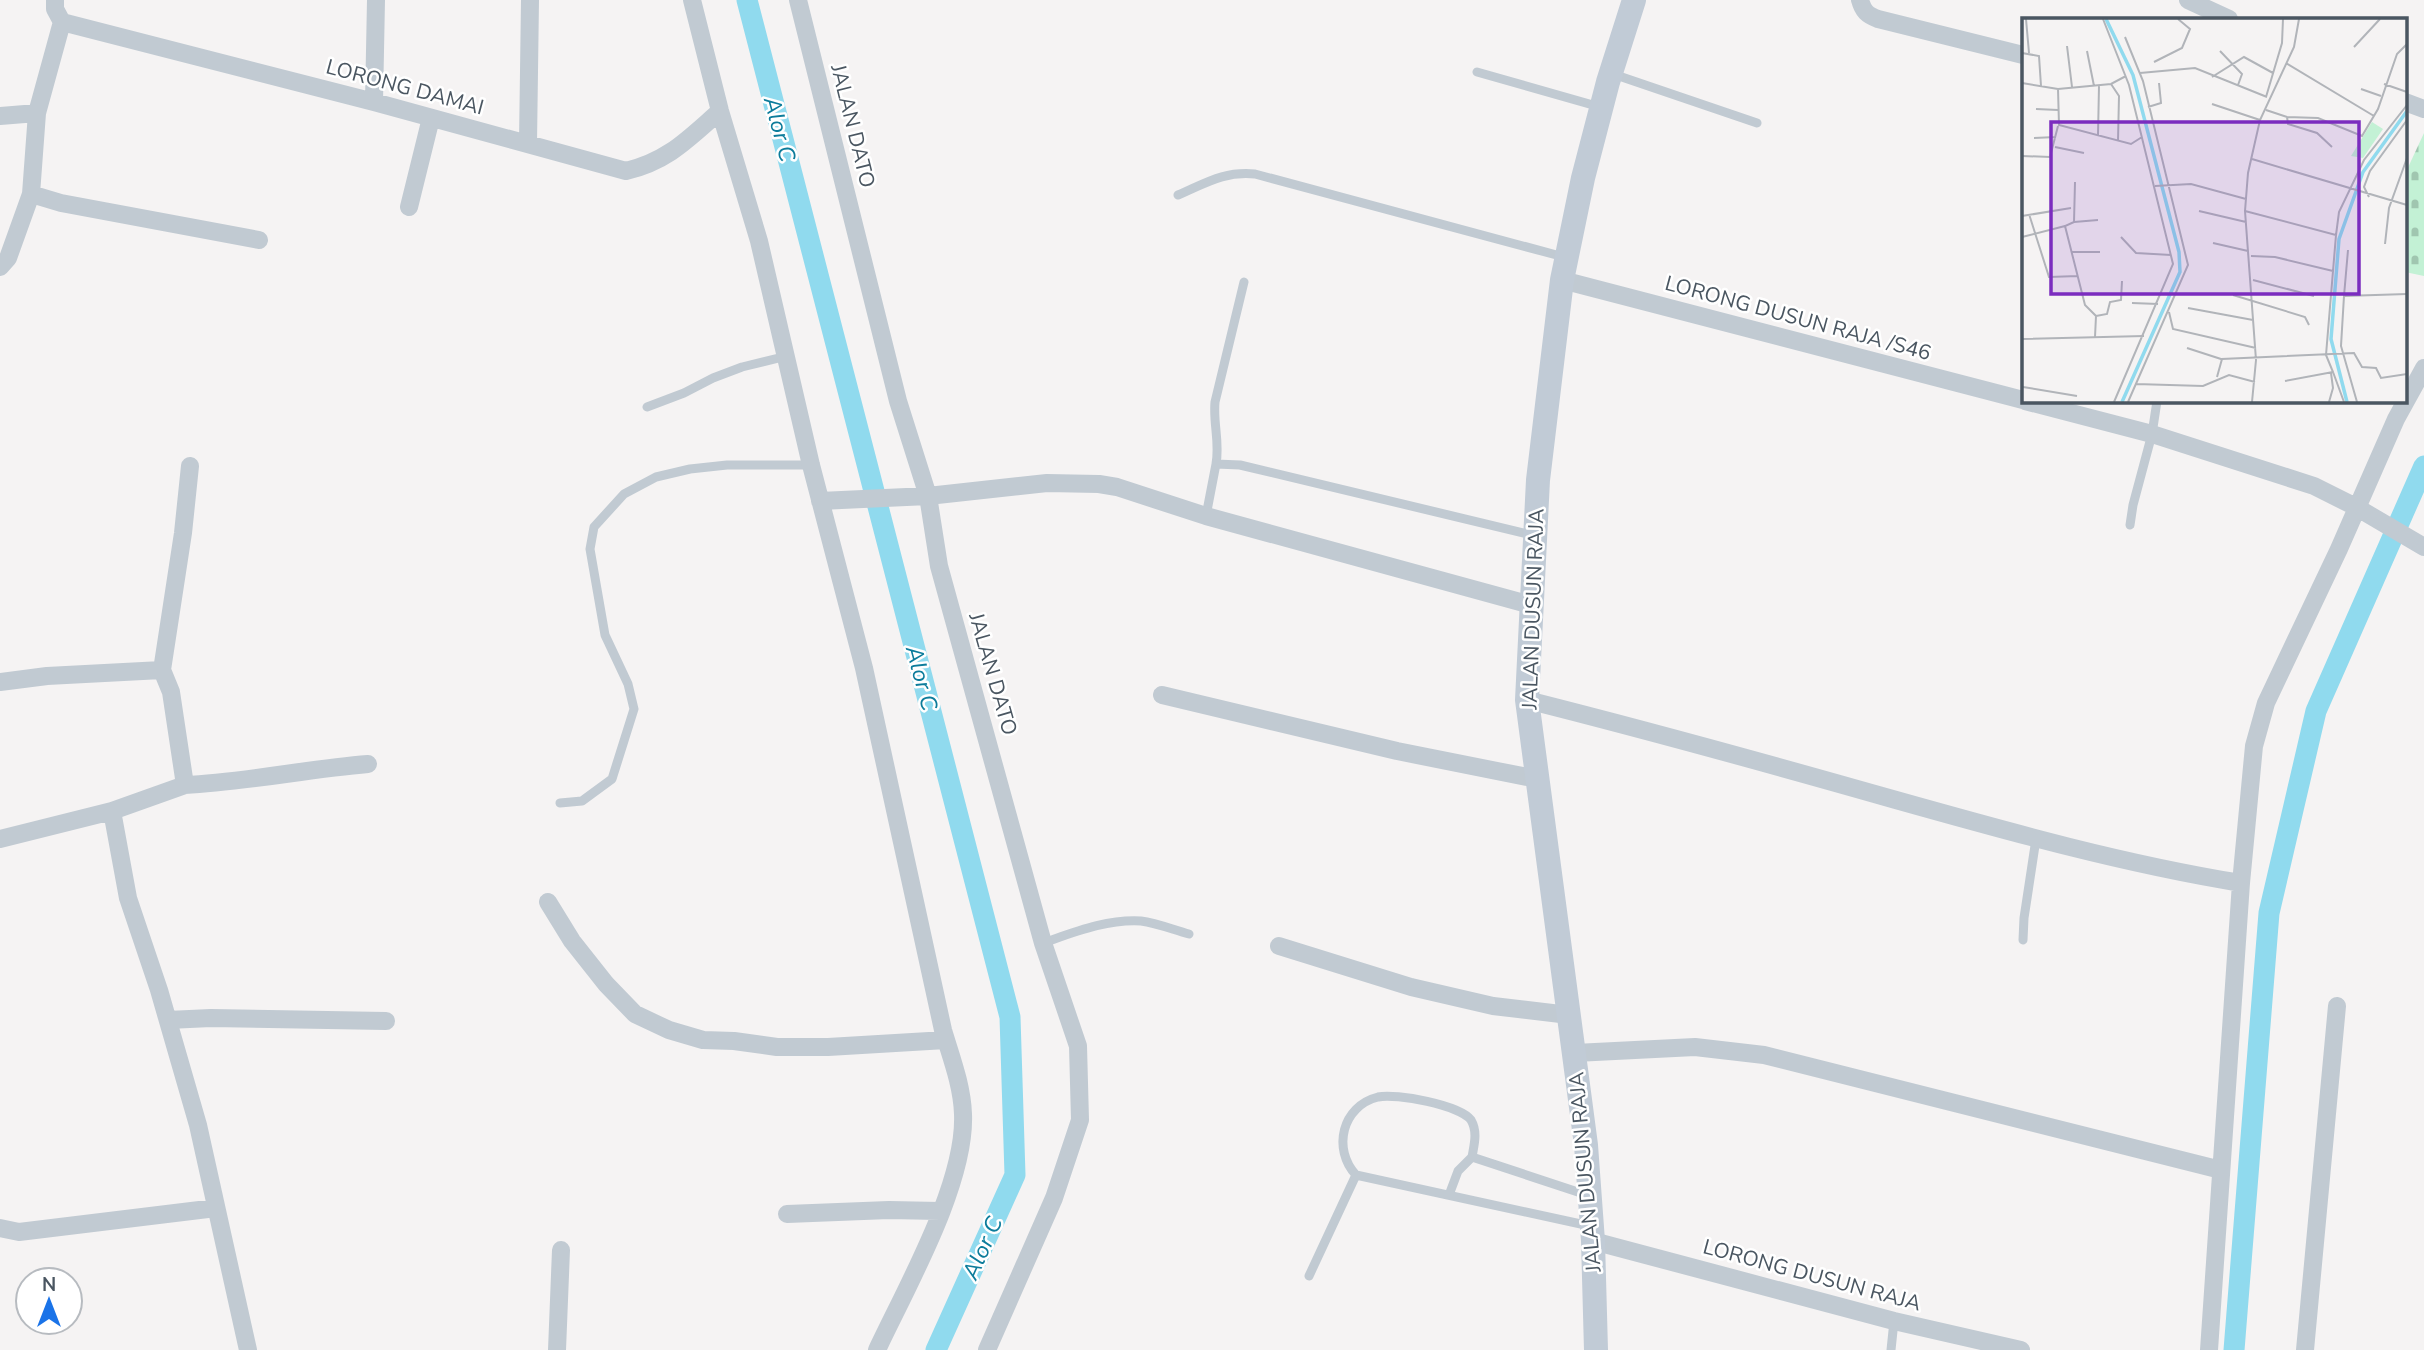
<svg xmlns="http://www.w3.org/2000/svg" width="2424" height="1350" font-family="'Nunito Sans',sans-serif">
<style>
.cemetery{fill:url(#cemetery-stones)}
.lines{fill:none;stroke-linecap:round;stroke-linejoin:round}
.canal{stroke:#90daee;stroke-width:21}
.service{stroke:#c1cad2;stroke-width:9}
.minor{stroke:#c1cad2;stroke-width:18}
.secondary{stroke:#c1cbd6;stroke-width:24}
.labels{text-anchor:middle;stroke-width:5;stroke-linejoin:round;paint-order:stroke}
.street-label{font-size:21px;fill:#4a5661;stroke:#fff}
.water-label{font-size:23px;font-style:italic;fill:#0c7c9b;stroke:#fff}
.inset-river{fill:none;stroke:#90daee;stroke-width:3.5}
.inset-road{fill:none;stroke:#b1b4b9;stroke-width:2}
.view{fill:#7b2cbf;fill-opacity:0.15;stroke:#7b2cbf;stroke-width:3.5}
.inset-edge{fill:none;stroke:#4a5661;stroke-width:3.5}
</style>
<defs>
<pattern id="cemetery-stones" width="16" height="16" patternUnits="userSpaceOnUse" patternTransform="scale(1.75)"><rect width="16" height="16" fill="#c3f1d5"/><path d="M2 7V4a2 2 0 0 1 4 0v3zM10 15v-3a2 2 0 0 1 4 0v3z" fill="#a0c6b0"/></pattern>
</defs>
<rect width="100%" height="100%" fill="#f5f3f3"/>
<path class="cemetery" d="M2424,133V276L2405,272V174Z"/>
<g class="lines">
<path class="canal" d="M747,0L1010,1017L1015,1175L936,1350
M2234,1350L2269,913L2316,711L2424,466"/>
<path class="service" d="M1477,72L1600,107
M1613,74L1757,123
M1178,195C1206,183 1224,171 1255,174L1564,257
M647,407L684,393L713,378L742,367L787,356
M1216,464C1220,442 1213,424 1215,402L1244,282
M1206,516L1216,464L1240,465L1532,535
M2130,525L2133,505L2152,434L2157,401
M560,803L582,801L612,779L634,709L628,684L605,635L590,549L594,527L624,494L656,477L690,469L727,465H811
M2023,940L2024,918L2036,839
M1043,943C1075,932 1107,919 1141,921C1157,923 1174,930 1189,934
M1449,1195L1458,1171L1472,1157
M1587,1195L1472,1157C1474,1145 1478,1132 1471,1120C1460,1105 1396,1093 1378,1097C1342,1106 1332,1149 1356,1175L1590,1226
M1309,1276L1356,1175
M1891,1350L1894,1321"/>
<path class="minor" d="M55,0V9L62,22L374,102L626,171C668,161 688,139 720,111
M692,0L720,111L759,241L811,465L864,668L943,1030C951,1057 962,1085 963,1114C966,1183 907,1286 877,1350
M798,0L898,401L928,496L939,566L1043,943L1078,1046L1080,1120L1054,1198L987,1350
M1860,0C1863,11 1867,15 1878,19L2023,55
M2188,0L2229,19
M374,102L376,0
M2405,102L2424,109
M0,116L37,113
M528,143L530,0
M31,194L61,203L259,240
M409,207L431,118
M0,267L8,258L31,194L37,113L62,22
M1562,280L2023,400
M2025,401L2152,434L2314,486L2356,507L2424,547
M190,466L183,533L162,670L171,692L185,785L112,811L128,898L159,990L198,1125L248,1350
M820,501L928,496L1047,483L1099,484L1117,487L1206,516L1531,605
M0,682L47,676L162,670
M1162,695L1397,751L1537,779
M1527,700C1650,731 1773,765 1896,800C2010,832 2124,864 2241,883L2209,1350
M185,785C247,782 307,769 368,764
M0,839L112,811
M2241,883L2254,746L2266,703L2339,549L2396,419L2424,368
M548,902L572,941L606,984L635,1014L669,1030L703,1040L734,1041L777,1047H828L946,1040
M1279,946L1411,987L1493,1006L1569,1015
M168,1020L211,1018L386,1021
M1575,1053L1695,1047L1764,1055L2221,1170
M787,1214L889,1210L940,1211
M0,1228L19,1232L216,1208
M1593,1241L1894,1321L2021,1350
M557,1350L561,1250
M2305,1350L2337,1006"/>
<path class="secondary" d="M1596,1350L1593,1241L1586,1145L1527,700L1538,480L1562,280L1583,178L1608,82L1634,0"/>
</g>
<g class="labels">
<g class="street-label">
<text transform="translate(405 87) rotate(15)" y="7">LORONG DAMAI</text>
<text transform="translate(853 126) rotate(76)" y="7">JALAN DATO</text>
<text transform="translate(1798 318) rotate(15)" y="7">LORONG DUSUN RAJA /S46</text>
<text transform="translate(1533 609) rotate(-88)" y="7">JALAN DUSUN RAJA</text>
<text transform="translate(993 674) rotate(74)" y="7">JALAN DATO</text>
<text transform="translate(1585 1172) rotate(-95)" y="7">JALAN DUSUN RAJA</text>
<text transform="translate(1812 1275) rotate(15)" y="7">LORONG DUSUN RAJA</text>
</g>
<g class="water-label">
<text transform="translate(780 129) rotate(75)" y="8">Alor C</text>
<text transform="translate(922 678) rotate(75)" y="8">Alor C</text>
<text transform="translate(982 1248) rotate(-66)" y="8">Alor C</text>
</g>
</g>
<g transform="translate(2022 18)">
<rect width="385" height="385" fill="#f5f3f3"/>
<path d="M350,104L361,111L341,140L329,138Z" fill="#c3f1d5"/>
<path class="inset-river" d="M84,1L111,57L157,234L158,254L100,384M325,384L309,321L317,221L341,154L385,93"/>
<path class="inset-road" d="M4,1L7,35M81,1L107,67L151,246L92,384M103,19L121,63L166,247L106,384M45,28L50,69M332,29L358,1M65,33L72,68M198,33L220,56L216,67M0,35L17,38L19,68M132,44L160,30L168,11L156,1M264,45L352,98M118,55L173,50L245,79M190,59L222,39L251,55M0,65L36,71L89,66L104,58M89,66L97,78L96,123M362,66L385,74M36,71L37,107L109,126L120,119M339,71L359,78M244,79L260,25L261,1M190,86L238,102M126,89L139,85L137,65M14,91L36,92M244,92L265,99L296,100L340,118L356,91L375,36L385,26M265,99L266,106L295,115L310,129M76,117L77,68M12,120L34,119M33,129L62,135M0,138L28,139L36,108M230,141L385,187M53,164L52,204L43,208L63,287L74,298L73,319M133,168L169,166L224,181M347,179L342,169L348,153L385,102M177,193L224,204M223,193L314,217L304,337L311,354L263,363M7,196L27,259L56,258M0,198L49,190M52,204L76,202M314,217L317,194L342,142L385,87M0,219L43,208M99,219L114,235L149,237M191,225L226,233M363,226L367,190L385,140M50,234H78M229,238L253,239L311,253M231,262L292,278M211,277L283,299L287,307M322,278L326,232M110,285L136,286M166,290L231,302M147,294L151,311L234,330M74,298L85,296L88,284L99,282L100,263M0,321L122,318M165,330L199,341M311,354L322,384M195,359L200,341L332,335L340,349L354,350L359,360L385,356M114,366L181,368L207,357L233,364M1,369L55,378M230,384L234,342L223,193L226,155L238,102L272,29L277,1M307,384L311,370L309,355M335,384L319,328L322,278L385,276"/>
<path class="view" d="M29,104H337V276H29Z"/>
<rect width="385" height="385" class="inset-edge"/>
</g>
<g transform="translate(49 1301)"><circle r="33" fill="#ffffff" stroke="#b7bbc0" stroke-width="2"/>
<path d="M0-5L12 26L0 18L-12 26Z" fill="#1a73e8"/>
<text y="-10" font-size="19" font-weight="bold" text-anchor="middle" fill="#4a5661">N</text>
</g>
</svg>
